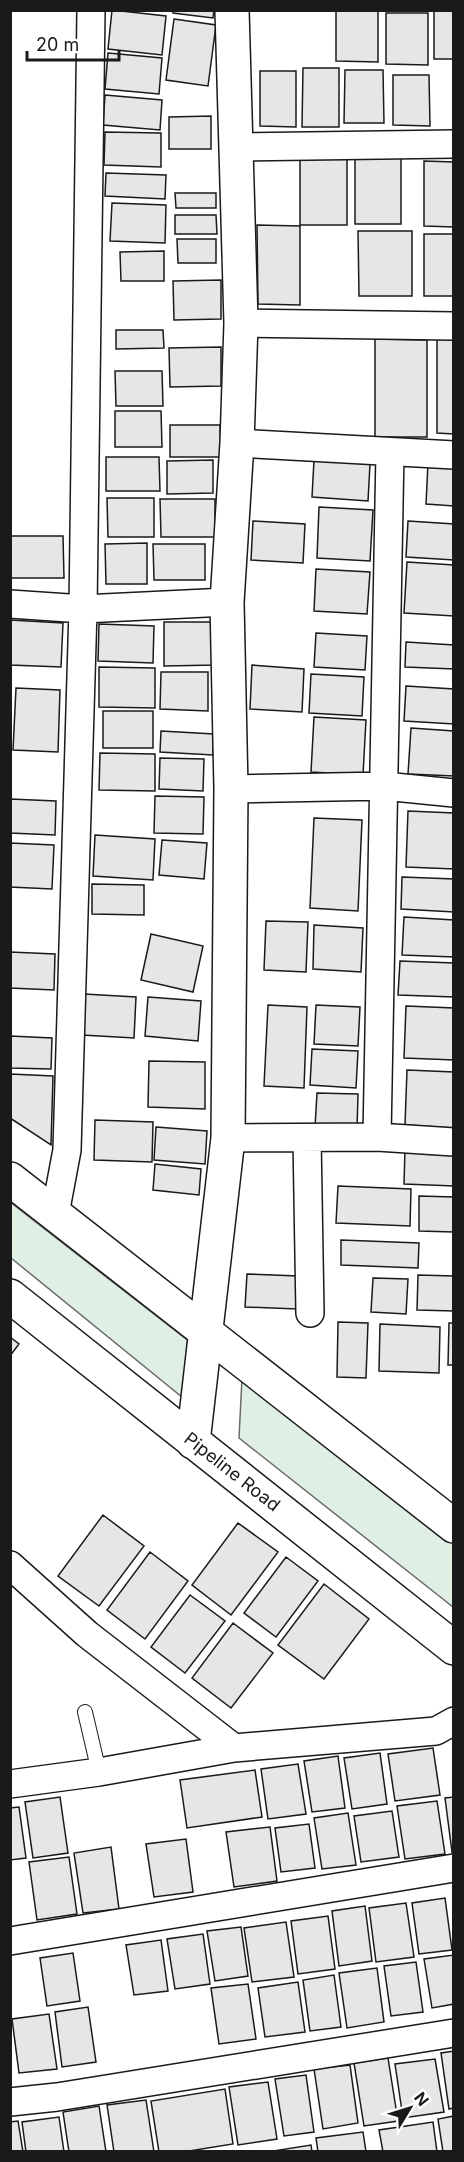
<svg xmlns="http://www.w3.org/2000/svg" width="464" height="2162" font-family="Inter,sans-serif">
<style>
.green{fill:#e0efe3;stroke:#6a6a6a;stroke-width:1.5}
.building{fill:#e6e6e6;stroke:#1a1a1a;stroke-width:1.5}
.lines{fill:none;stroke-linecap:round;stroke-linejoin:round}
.lane-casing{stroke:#1a1a1a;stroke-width:16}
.street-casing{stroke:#1a1a1a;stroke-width:30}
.secondary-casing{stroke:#1a1a1a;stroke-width:36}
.lane{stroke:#fff;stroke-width:14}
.street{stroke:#fff;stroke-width:27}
.secondary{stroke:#fff;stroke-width:33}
.labels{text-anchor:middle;stroke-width:4.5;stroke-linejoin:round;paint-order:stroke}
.street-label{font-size:18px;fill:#1a1a1a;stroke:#fff}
</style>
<rect width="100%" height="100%" fill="#fff"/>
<path class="green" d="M10,1202L195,1346L193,1406L11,1258Z
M242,1378L453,1537V1607L239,1438Z"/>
<path class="building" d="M112,10L166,16L162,55L108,49Z
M173,10H214L213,18L173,13Z
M336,10H378V62L336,61Z
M434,10H454V59H434Z
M386,13H428V65L386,64Z
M174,19L216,25L208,86L166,80Z
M108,53L162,58L159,94L105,89Z
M303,68H339V127H302Z
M345,70H383L384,123H344Z
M260,71H296V127L260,126Z
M393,75H429L430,126L393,125Z
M105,95L162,100L160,130L103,125Z
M211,116V149H169V117Z
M105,132L161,133V167L104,165Z
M355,157H401V224H355Z
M300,159H347V225H300Z
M424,161L454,162V227L424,226Z
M106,173L166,175L165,199L105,196Z
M175,193H216V208H176Z
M112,203L166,205L165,243L110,241Z
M175,215H216L217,234H175Z
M257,225L300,226V305L258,304Z
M358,231H412V296H359Z
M424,234H454V296H424Z
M177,239H216V263H178Z
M164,251V281H121L120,252Z
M221,280V319L174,320L173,281Z
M116,330H163L164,348L116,349Z
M375,339L427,340V437H375Z
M437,339H454V434L437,433Z
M221,347V386L170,387L169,348Z
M115,371H162L163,406H116Z
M115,411H161L162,447H115Z
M170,425H220L221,457H170Z
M106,457H159L160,491H106Z
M213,460V493L167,494V461Z
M314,460L370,464L368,501L312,497Z
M428,463L454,465V506L426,504Z
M107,498H154V537H108Z
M160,499H215V537H161Z
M319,507L373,510L370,561L317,558Z
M253,521L305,524L303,563L251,560Z
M408,521L454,524V560L406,557Z
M10,536H63L64,578H10Z
M147,543V584H106L105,544Z
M153,544H205V580H154Z
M407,562L454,565V616L404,613Z
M316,569L370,572L367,614L314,611Z
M10,620L63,623L61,667L10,665Z
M164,622H217V665L164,666Z
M99,624L154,626L153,663L98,661Z
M316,633L367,636L365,670L314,667Z
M406,642L454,645V669L405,667Z
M252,665L304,669L302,712L250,709Z
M99,667L155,668V708L99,707Z
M161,672H208V711L160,709Z
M311,674L364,677L362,716L309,713Z
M406,686L454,689V724L404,721Z
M16,688L60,690L58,752L13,750Z
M103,711H153V748H103Z
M314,717L366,720L363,775L311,772Z
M411,728L454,731V776L408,774Z
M161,731L214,734L213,755L160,752Z
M100,753L155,754V791L99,790Z
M160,758L204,759L203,791L159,789Z
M155,796L204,797L203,834L154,833Z
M10,799L56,801L55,835L10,833Z
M408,811L454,813V869L406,867Z
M314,818L362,820L358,911L310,908Z
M95,835L155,839L153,880L93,876Z
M162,840L207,843L204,879L159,875Z
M10,843L54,845L52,889L10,887Z
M402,877L454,879V912L401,909Z
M92,884L144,885V915L92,914Z
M404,917L454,920V957L402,955Z
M266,921L308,922L306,972L264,970Z
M314,925L363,928L361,972L313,969Z
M151,934L203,946L193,992L141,980Z
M10,952L55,954L54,990L10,988Z
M400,961L454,963V997L398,995Z
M84,994L136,997L134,1038L82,1035Z
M148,997L201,1001L198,1041L145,1036Z
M268,1005L307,1007L304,1088L264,1086Z
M316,1005L360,1007L358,1046L314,1044Z
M406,1006L454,1008V1060L404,1058Z
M10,1036L52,1038L51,1069L10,1068Z
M312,1049L358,1051L356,1088L310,1085Z
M149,1061L205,1062V1109L148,1107Z
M407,1070L454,1072V1128L405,1125Z
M10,1074L53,1076L51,1145L10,1118Z
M317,1093L358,1094L357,1130L315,1127Z
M95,1120L153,1122L152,1162L94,1160Z
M156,1127L207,1131L205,1164L154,1160Z
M405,1149L454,1150V1186L404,1184Z
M155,1164L201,1169L199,1195L153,1190Z
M338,1186L411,1189L410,1226L336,1223Z
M419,1196L454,1197V1232L419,1231Z
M341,1240L419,1243L418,1268L341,1265Z
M247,1274L298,1276L297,1309L245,1307Z
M418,1275L454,1276V1311L417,1310Z
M373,1278L408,1279L406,1314L371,1312Z
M338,1322L368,1323L366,1378L337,1377Z
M449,1323H454V1365H448Z
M380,1324L440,1327L439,1373L379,1371Z
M10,1337L19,1344L10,1356Z
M103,1515L144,1546L99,1606L58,1576Z
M238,1523L278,1552L231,1615L192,1585Z
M150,1552L188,1581L145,1639L107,1610Z
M286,1557L318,1581L276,1637L244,1613Z
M324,1584L369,1619L324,1679L278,1645Z
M190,1595L225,1621L185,1673L151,1647Z
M233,1623L273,1653L231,1708L192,1678Z
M433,1748L440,1795L395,1801L388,1754Z
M380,1753L387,1804L352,1809L344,1758Z
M338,1756L345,1808L312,1812L304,1761Z
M298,1764L306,1814L268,1819L261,1769Z
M255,1770L262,1817L187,1828L180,1780Z
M60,1797L68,1853L33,1858L25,1802Z
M454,1797V1851L452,1852L445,1798Z
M437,1801L445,1854L405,1859L397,1806Z
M19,1807L26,1858L10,1860V1808Z
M392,1811L399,1857L361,1862L354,1816Z
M348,1813L356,1865L322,1869L314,1818Z
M309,1824L315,1868L281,1872L275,1828Z
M270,1827L277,1881L234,1887L226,1832Z
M186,1839L193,1892L154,1897L146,1844Z
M111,1847L119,1909L83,1913L74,1853Z
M69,1857L77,1914L37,1920L29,1862Z
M445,1898L452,1950L419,1954L412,1903Z
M406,1903L414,1957L376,1962L369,1908Z
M365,1906L372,1961L339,1966L332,1911Z
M328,1916L335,1969L298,1974L291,1921Z
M286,1922L294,1977L252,1982L244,1928Z
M241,1927L248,1976L215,1981L207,1931Z
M203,1934L210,1984L175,1989L167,1939Z
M161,1940L168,1991L134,1995L126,1945Z
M73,1953L80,2001L47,2006L40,1958Z
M454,1955V2004L432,2008L424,1959Z
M416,1962L423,2012L391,2016L384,1966Z
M377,1968L384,2022L347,2028L339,1973Z
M334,1975L341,2027L310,2031L303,1980Z
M298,1982L305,2032L265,2037L258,1988Z
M248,1984L256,2039L219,2044L211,1988Z
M88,2007L96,2062L62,2067L55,2012Z
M49,2014L57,2069L19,2073L12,2019Z
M454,2051V2108L449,2109L441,2053Z
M388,2058L398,2121L364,2126L354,2063Z
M435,2059L444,2112L403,2118L395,2064Z
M350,2065L358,2123L323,2129L314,2069Z
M306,2075L314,2132L284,2136L275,2079Z
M268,2082L277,2139L238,2145L229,2087Z
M225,2089L233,2144L183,2152H159L151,2101Z
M146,2100L154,2152H114L107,2105Z
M99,2106L106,2152H69L63,2112Z
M454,2116V2152H443L438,2119Z
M59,2117L64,2152H26L22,2122Z
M18,2121L23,2152H10V2122Z
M433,2122L437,2152H383L379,2130Z
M363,2132L366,2152H318L316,2138Z
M311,2145L312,2152H267Z"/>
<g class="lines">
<defs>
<path id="lane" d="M85,1712L99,1772"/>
<path id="street" d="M237,147L454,144
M241,323L454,326
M237,443L454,455
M10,604L83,609L227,602
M231,789L384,786L454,793
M377,1137L390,452
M228,1138L377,1137L454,1142
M307,1138L310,1313
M55,1214L67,1150L83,609L91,10
M10,1565L87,1634L234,1748
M10,1784L99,1772L234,1748L436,1731L454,1721
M10,1941L454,1868
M10,2102L57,2097L454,2033"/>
<path id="secondary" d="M10,1179L454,1526
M10,1296L454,1648
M193,1442L228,1138L231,789L227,602L237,443L241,323L232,10"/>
</defs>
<use href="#lane" class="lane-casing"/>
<use href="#street" class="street-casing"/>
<use href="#secondary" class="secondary-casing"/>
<use href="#lane" class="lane"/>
<use href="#street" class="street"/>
<use href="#secondary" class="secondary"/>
</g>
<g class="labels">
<g class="street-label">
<text transform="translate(232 1472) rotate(38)" y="6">Pipeline Road</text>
</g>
</g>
<rect width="464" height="2162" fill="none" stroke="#1a1a1a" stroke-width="24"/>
<g transform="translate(410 2108) rotate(52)" stroke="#ffffff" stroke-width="4.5" paint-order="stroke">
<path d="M0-4.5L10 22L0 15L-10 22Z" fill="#1a1a1a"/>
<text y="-9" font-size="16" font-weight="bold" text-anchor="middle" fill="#1a1a1a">N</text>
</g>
<path d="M27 51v9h92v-9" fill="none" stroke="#1a1a1a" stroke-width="3"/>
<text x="36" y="51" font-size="18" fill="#1a1a1a" stroke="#ffffff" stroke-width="4.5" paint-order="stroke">20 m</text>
</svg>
